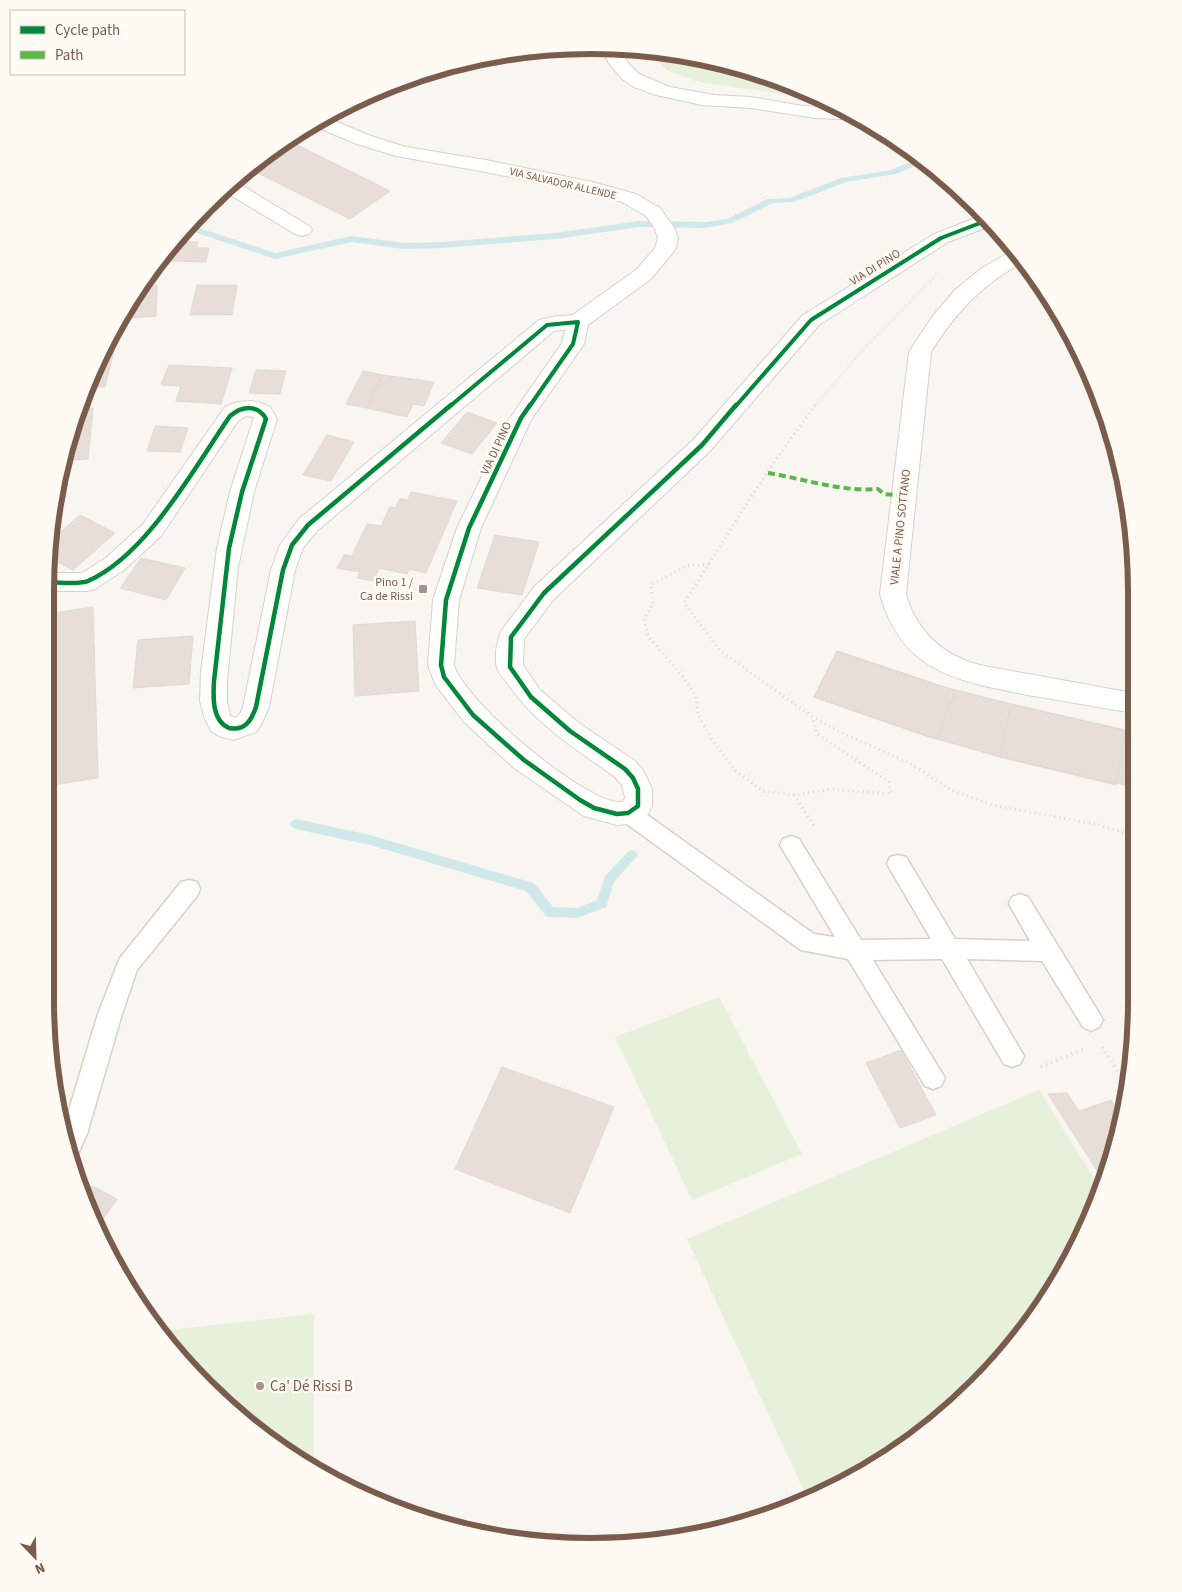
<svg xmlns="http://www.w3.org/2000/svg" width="1182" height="1592" font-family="'Source Sans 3',sans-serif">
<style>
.green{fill:#e7f0db}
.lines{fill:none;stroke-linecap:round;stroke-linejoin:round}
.stream{fill:#d0e8ea;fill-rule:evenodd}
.building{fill:#e6ded7;stroke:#e2d8d2}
.service-casing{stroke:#d7d1cb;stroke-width:3}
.minor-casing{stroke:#d7d1cb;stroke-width:2}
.tertiary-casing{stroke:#d7d1cb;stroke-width:2}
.path-far2{stroke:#dcd5d0;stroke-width:2.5;stroke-dasharray:0.5 2.5;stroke-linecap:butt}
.path-far1{stroke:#dcd5d0;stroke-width:3;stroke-dasharray:1 4;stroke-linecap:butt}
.path{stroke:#dcd5d0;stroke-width:4;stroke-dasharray:1 4.5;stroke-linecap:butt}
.service{fill:#fefefd;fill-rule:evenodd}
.minor{fill:#fefefd;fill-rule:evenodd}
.tertiary{fill:#fefefd;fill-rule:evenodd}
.quiet{stroke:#58b947;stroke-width:4;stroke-dasharray:7 4;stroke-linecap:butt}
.cycleway-far1-casing{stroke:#fffaf3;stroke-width:6}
.cycleway-casing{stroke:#fffaf3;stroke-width:8}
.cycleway-far1{stroke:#00873e;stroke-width:4}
.cycleway{stroke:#00873e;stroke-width:4.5}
.poi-dot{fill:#a69286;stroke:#fffaf3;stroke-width:2}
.labels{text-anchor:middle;stroke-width:5;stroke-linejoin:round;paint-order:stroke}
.far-street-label{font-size:11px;fill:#7a5c4d;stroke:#fffaf3}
.street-label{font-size:12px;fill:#7a5c4d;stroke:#fffaf3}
.poi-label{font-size:12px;fill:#7a5c4d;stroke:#fffaf3;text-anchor:end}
.near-poi-label{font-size:15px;fill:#7a5c4d;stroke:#fffaf3;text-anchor:start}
.rim{fill:none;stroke:#7a5c4d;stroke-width:6}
</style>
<rect width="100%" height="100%" fill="#f9f5f0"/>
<path class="green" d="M654,49L663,50L767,74L824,100L699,82L668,71L655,58Z
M719,997L802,1154L692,1200L615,1037Z
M1039,1090L1102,1191L1064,1274L1001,1361L923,1434L864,1474L808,1499L687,1239Z
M314,1314V1467L231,1411L180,1361L159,1331Z"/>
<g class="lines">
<path class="stream" d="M920,158L925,162L896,174L846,182L794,202L773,203L732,223L706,228L640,227L555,239L443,248L404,249L351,242L275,259L185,229L190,225L275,253L351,236L404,243L443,242L555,233L640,221L706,222L727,219L768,199L790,198L841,178L891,170Z
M296,819L370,835L530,882L534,883L553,907L577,908L597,900L605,876L628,852L632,850L636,852L638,855L614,882L606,907L577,918L550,917L546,916L526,891L370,845L296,829L292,827L290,824L292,821Z"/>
</g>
<path class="building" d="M287,140L390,191L350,219L248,168L259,158Z
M176,242H198L196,248H209L206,262L171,261Z
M157,285L156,316L120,319L138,287Z
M197,285H237L232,315H190Z
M103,351H114L105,387H85Z
M169,365L232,368L221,404L176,401L181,386L161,385Z
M256,370L286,371L280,394L249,393Z
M363,371L383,375L367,408L346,404Z
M383,375L434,382L424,406L413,404L407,417L367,408Z
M93,408L88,459L62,461L77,409Z
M467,412L497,423L472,454L441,443Z
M155,426L188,428L180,452L147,451Z
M327,435L354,442L331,481L303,475Z
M411,492L457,501L426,573L409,569L407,574L379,568L373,581L357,578L360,572L337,568L344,555L352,556L367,524L381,526L390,507L395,508L400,499L408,500Z
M80,515L115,533L73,570L46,556L48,543Z
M495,535L539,542L522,595L477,588Z
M141,558L185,568L166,600L120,588Z
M93,607L98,778L46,786V614Z
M415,621L419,691L355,696L353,625Z
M193,636L189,684L133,688L138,640Z
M837,651L956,691L936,739L814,697Z
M837,651L944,687L1011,704L1134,732V787L1000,757L923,735L814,697Z
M1011,704L1125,731L1116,785L1000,757Z
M901,1050L936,1115L900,1128L866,1063Z
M502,1067L614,1107L570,1213L455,1169Z
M1067,1093L1079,1111L1111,1100L1120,1115L1108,1176L1105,1183L1048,1094Z
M92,1186L117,1199L98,1226L85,1195Z"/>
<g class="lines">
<defs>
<path id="service" d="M628,804L636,807L814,934L835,937L780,845L783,839L791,836L799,839L861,940L931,939L887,864L890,857L898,855L906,857L955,939L1030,941L1009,904L1012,897L1020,894L1028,897L1099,1013L1103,1020L1099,1027L1091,1031L1083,1027L1042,961L967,959L1024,1056L1020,1064L1012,1067L1004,1064L942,959L873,960L945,1078L941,1086L933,1089L925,1086L848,959L801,950L620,819L617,813L620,807Z
M189,880L197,882L200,889L197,896L137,970L122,1014L87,1134L76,1158L71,1160L64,1143L62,1133L98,1014L117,965L120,958L181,882Z"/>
<path id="minor" d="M602,48H620L628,63L639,74L670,87L714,95L751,97L803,106L841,108L861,117L840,119L815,118L751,108L702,105L656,95L634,87L622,79L608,62Z
M233,180L309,226L312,230L309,234L302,236L295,234L222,190Z
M1014,250H1016L1026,261C984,282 955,313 931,352L906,594C916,632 946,658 984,666L1133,693L1134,713C1098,707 1063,701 1028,695C958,681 902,673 880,594L909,352L932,317L955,290L982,268Z
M578,315L586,317L589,322L586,327L554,331L317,531L303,548L295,570L269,707L261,725L256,732L233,740L219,736L211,731L205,719L200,701L201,672L217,548L230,492L254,417L246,416L238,421L161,536L124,570L95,589L86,591H46V573H82L106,558L143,524L225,407C240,399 255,399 270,407L277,419L254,492L238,567L227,681V701L230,716L235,718L240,714L243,707L271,570L280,545L299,519L539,320L557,316Z"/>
<path id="tertiary" d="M325,117L371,136L406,147L486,160L592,182L636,194L660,208L675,229L678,239L675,250L651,279L588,325L584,344L531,420L481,528L459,600L454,665C463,700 586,805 622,802L625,798L622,785L615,777C576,749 535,724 508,684C504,679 499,674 497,668C494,658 497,639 502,630L535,586L694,439L803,315L934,234L983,215L993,225L948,242L819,325L710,451L553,600L524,639L523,665L540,690L579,723L635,761L643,770L652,789V806L648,814L638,821L628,824L617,825L584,816L514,768L464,722L435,684L428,665L433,600L457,528L510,418L562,343L567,322L570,317L637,269L655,248L658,239L655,229L646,216L622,202L589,193L486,172L396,156L357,144L311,125Z"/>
</defs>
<use href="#service" class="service-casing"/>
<use href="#minor" class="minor-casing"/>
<use href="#tertiary" class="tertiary-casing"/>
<path class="path-far2" d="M814,407L861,352L937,274"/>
<path class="path-far1" d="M815,405L765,475L684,603L720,651L813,717L838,731L911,764L951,790L992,805L1100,825L1134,836
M709,564L686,566L651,585L653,605L644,619L648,636L685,679L696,697L698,715L712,739L735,770L763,791L794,795L831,789L891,794L889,782L817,734L813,718
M794,795L814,826"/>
<path class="path" d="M1102,1047L1126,1084
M1041,1067L1084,1049"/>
<use href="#service" class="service"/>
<use href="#minor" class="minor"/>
<use href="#tertiary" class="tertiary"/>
<path class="quiet" d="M768,473C805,479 841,492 878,489L884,494L904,496"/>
<defs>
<path id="cycleway-far1" d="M449,407L547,325L578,322L573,344L529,407
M735,407L811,320L941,238L988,220"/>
<path id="cycleway" d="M530,405L521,418L469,528L446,600L441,665L444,677L473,715L524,760L580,800L594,808L617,814L628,813L638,806V789L633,778L625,769L570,731L531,697L510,667L511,637L544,593L702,445L736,405
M46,582C56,582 79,585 88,581C147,555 194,468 230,416C242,406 258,404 266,419L242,492L229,548L214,681C213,697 212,721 229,728C245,731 251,721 256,707L283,570L292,545L308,525L451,405"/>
</defs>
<use href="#cycleway-far1" class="cycleway-far1-casing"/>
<use href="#cycleway" class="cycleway-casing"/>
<use href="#cycleway-far1" class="cycleway-far1"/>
<use href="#cycleway" class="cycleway"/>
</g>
<g class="poi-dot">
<rect x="418" y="584" width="10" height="10" rx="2.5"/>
<circle cx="260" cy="1386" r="5"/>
</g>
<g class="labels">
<g class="far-street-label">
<text transform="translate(563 183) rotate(13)" y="4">VIA SALVADOR ALLENDE</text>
</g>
<g class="street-label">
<text transform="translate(875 267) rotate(-32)" y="4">VIA DI PINO</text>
<text transform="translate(496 448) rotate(-65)" y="4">VIA DI PINO</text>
<text transform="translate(900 527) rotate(-84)" y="4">VIALE A PINO SOTTANO</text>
</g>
<g class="poi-label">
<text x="413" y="586">Pino 1 /<tspan x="413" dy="14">Ca de Rissi</tspan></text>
</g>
<g class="near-poi-label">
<text x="270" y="1391">Ca' Dé Rissi B</text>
</g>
</g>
<path d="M0 0H1182V1592H0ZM591 54H591A537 537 0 0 1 1128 591V1001A537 537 0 0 1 591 1538H591A537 537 0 0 1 54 1001V591A537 537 0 0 1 591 54Z" fill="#fffaf3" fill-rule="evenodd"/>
<path class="rim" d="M591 54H591A537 537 0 0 1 1128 591V1001A537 537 0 0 1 591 1538H591A537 537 0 0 1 54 1001V591A537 537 0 0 1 591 54Z"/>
<rect x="10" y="10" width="175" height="65" fill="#fffaf3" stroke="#cabbb1"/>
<rect x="20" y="26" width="25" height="8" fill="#00873e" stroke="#cabbb1"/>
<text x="55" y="35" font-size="15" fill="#7a5c4d">Cycle path</text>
<rect x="20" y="51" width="25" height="8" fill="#58b947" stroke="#cabbb1"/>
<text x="55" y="60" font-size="15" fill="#7a5c4d">Path</text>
<g transform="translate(35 1557) rotate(157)" stroke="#fffaf3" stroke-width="4" paint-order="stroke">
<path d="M0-4L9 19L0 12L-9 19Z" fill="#7a5c4d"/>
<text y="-8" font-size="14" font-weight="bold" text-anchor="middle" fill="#7a5c4d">N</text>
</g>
</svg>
